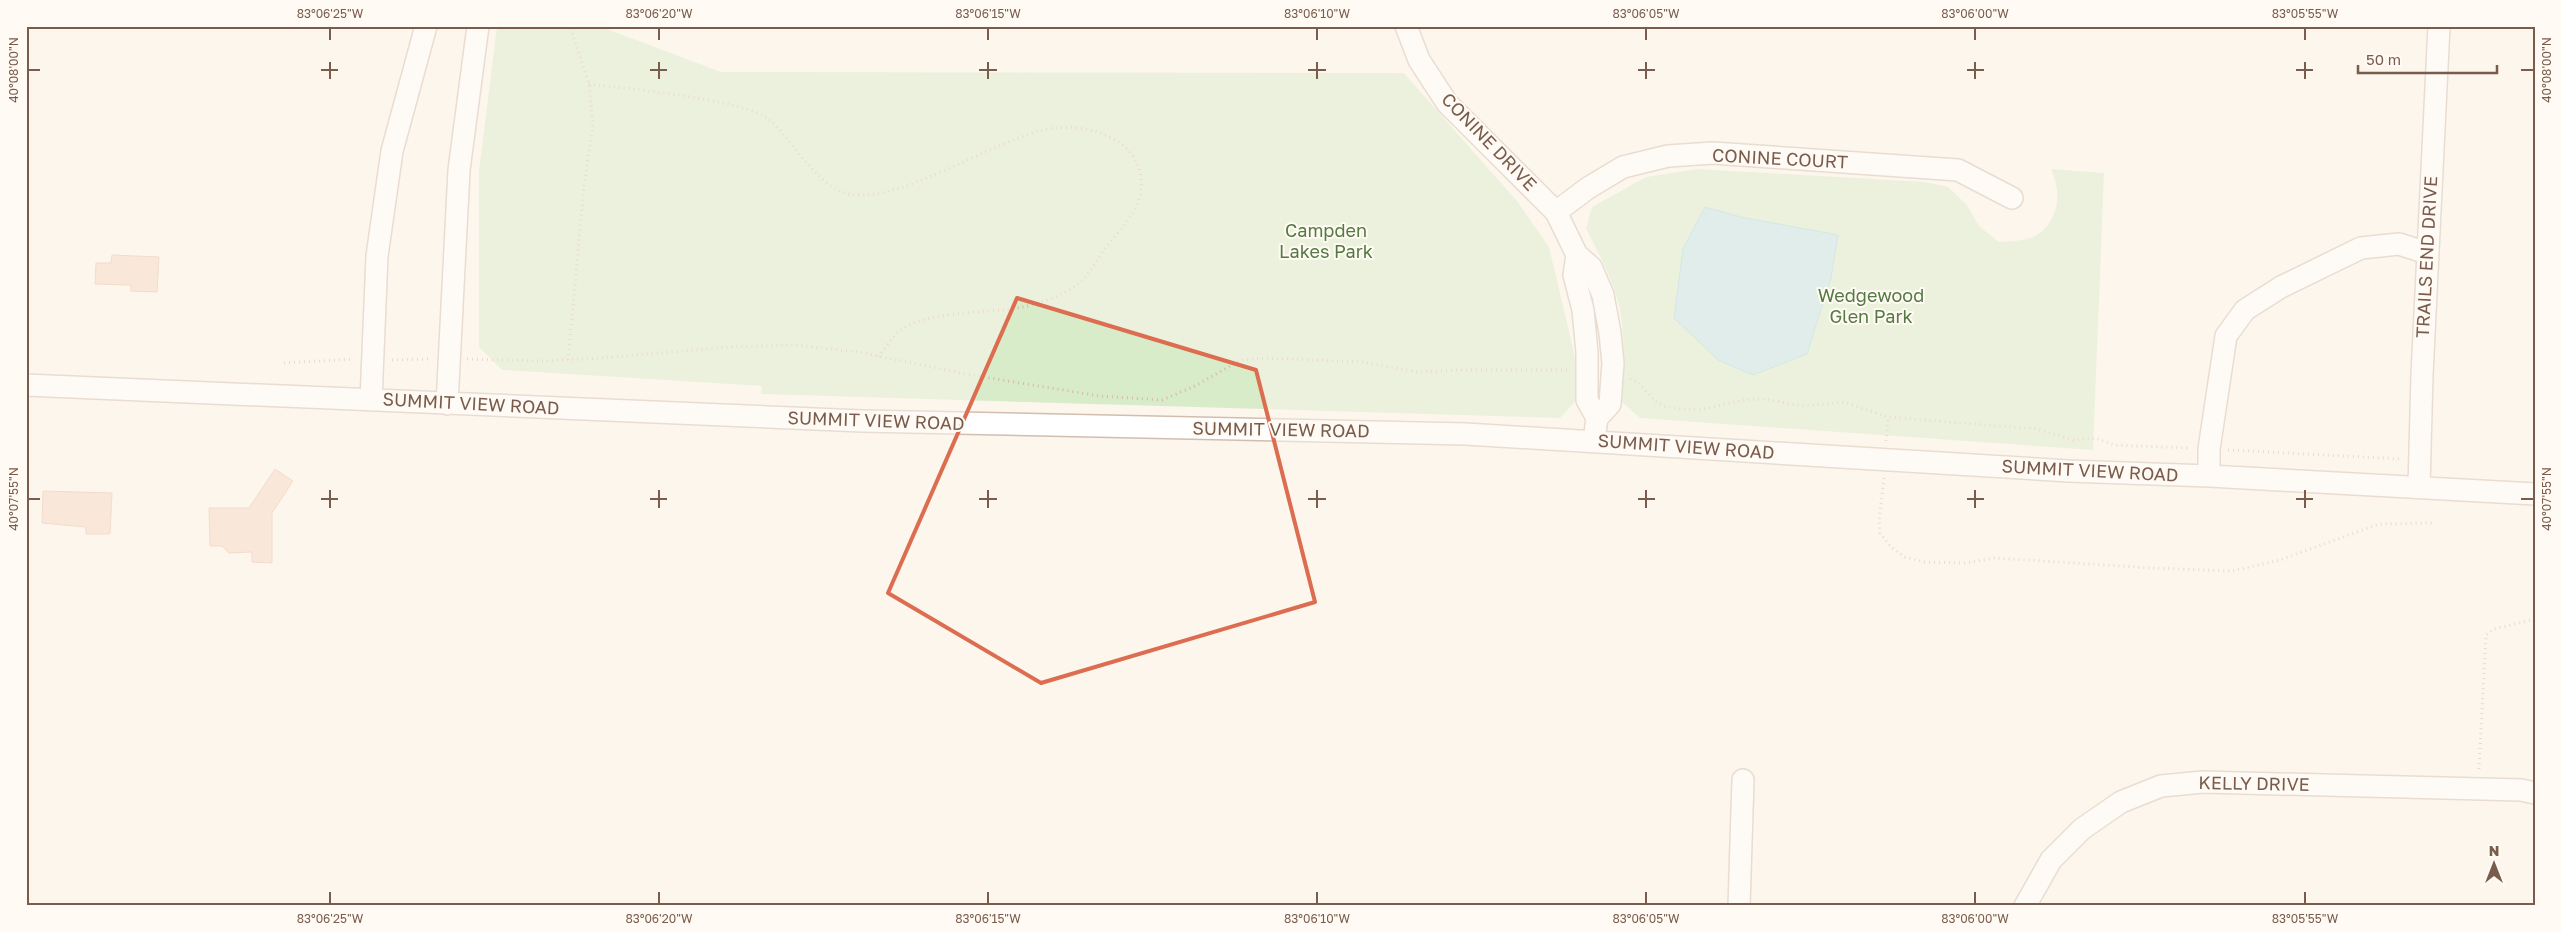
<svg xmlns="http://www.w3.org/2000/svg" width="2561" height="932" font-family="'Golos Text',sans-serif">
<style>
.green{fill:#d8ecc9}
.water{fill:#bfe3e8;stroke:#a5d3da}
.building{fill:#f3d5c3;stroke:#e6bba3}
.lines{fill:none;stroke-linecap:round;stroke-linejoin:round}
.minor-casing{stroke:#d1beb0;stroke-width:24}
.path{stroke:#d9b8a5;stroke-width:3;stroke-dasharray:1 4;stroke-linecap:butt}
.minor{stroke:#fff;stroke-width:21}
.marked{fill:none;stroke:#dc6d51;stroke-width:4;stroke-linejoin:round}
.ticks{fill:none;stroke:#7a5c4d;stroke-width:2}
.labels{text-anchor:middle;stroke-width:4;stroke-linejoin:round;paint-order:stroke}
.street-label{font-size:18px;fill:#7a5c4d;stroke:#fffaf3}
.park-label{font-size:18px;fill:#537a41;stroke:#fffaf3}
.neatline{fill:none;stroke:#7a5c4d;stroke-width:2}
.ticks-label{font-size:12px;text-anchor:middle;fill:#7a5c4d}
</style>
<rect width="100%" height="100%" fill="#fdf6ec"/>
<path class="green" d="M497,26H599L721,72L1404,73L1517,201L1549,247L1574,352L1580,396L1560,418L761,394L762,386L502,370L479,347V171Z
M1697,169L1925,182L1948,187L1967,205L1979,226L1999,242C2012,241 2031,241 2041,232C2060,216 2061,190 2051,169L2104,173L2093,450L1640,418L1621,401C1623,370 1626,336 1619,306C1613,279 1598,253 1586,228L1592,207L1646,177Z"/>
<path class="water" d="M1705,207L1741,217L1838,235L1831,278L1807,354L1753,375L1718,360L1674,318L1683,249Z"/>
<path class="building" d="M112,255L159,257L157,292L131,291V285L95,284L96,263H111Z
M275,469L293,481L272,513V563L252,562V552L229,553L222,546H210L209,508H249Z
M43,491L112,493L110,534H86V527L42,523Z"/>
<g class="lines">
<defs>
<path id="minor" d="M1406,26L1419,60L1447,103L1556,212L1577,255L1591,267L1603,295L1610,333L1613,363L1610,404L1597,418L1594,441
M1556,212L1588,188L1623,167L1668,156L1713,153L1958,170L2012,198
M1577,255L1574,275L1583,310L1587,352V400L1597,418
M26,385L862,421L1466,434L2069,471L2209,476L2535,494
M371,400L377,256L392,151L426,26
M447,404L459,170L478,26
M2209,476V449L2226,336L2245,310L2281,287L2361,248L2399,244L2427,253
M2419,487L2422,375L2439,26
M1739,906L1743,780
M2025,906L2051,860L2082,829L2121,802L2161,786L2203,782L2521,790L2535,793"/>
</defs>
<use href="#minor" class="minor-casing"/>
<path class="path" d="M589,84C627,89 745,99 770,120C791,139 815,182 842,192C892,211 996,136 1054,128C1092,123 1145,142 1141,188C1140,212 1118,232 1104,250C1096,261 1088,277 1077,285C1063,295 1040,303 1023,307C988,314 922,309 896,334C890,340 884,350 879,357
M467,359L545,361L601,358L728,347L795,345L859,352L965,374L1100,396L1162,400L1193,387L1241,360L1265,358L1363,362L1418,372L1463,370H1567
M392,360L431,359
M568,360L584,186L593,125L589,84L570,26
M284,363L353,359
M1630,379L1638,382L1655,401L1663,406L1680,409L1699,410L1745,400L1763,399L1804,406L1844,402L1888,417L2037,429L2073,440L2095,438L2114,445L2189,448
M1886,441L1888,417
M2228,450L2401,459
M1884,478L1879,520L1880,533L1891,547L1905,557L1925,562L1965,563L1994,558L2153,568L2232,571L2280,560L2379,524L2432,523
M2479,769L2486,635L2494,629L2535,619"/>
<use href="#minor" class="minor"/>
</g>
<path d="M0 0H2561V932H0ZM1017,298L1256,370L1315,602L1041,683L888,593Z" fill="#fdf6ec" fill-opacity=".55" fill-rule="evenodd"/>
<path class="marked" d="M1017,298L1256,370L1315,602L1041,683L888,593Z"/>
<path class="ticks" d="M330,28V40M659,28V40M988,28V40M1317,28V40M1646,28V40M1975,28V40M2305,28V40M330,62V79M659,62V79M988,62V79M1317,62V79M1646,62V79M1975,62V79M2305,62V79M28,70H40M321,70H338M650,70H667M979,70H997M1308,70H1326M1638,70H1655M1967,70H1984M2296,70H2313M2521,70H2534M330,490V508M659,490V508M988,490V508M1317,490V508M1646,490V508M1975,490V508M2305,490V508M28,499H40M321,499H338M650,499H667M979,499H997M1308,499H1326M1638,499H1655M1967,499H1984M2296,499H2313M2521,499H2534M330,892V904M659,892V904M988,892V904M1317,892V904M1646,892V904M1975,892V904M2305,892V904"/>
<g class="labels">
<g class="street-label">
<text transform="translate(1489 142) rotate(46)" y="6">CONINE DRIVE</text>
<text transform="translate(1780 159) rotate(3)" y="6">CONINE COURT</text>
<text transform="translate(2427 257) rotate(-87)" y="6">TRAILS END DRIVE</text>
<text transform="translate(471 404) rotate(3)" y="6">SUMMIT VIEW ROAD</text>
<text transform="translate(876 421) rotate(2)" y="6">SUMMIT VIEW ROAD</text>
<text transform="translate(1281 430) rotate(1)" y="6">SUMMIT VIEW ROAD</text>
<text transform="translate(1686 447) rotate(4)" y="6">SUMMIT VIEW ROAD</text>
<text transform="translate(2090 471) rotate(3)" y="6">SUMMIT VIEW ROAD</text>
<text transform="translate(2254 784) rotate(1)" y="6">KELLY DRIVE</text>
</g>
<g class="park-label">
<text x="1326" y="237">Campden<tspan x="1326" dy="21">Lakes Park</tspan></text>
<text x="1871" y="302">Wedgewood<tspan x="1871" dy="21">Glen Park</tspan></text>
</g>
</g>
<rect width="2561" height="932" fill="none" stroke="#fffaf3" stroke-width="55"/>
<g transform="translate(2494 864)" stroke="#fffaf3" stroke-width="4" paint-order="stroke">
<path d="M0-4L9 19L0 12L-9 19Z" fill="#7a5c4d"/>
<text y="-8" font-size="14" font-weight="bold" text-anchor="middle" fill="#7a5c4d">N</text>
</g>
<path d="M2358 65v8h139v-8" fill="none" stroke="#7a5c4d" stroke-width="2.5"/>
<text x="2366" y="65" font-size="15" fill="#7a5c4d" stroke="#fffaf3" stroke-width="4" paint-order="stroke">50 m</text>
<rect x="28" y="28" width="2506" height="876" class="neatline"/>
<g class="ticks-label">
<text x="330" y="18">83°06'25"W</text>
<text x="659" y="18">83°06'20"W</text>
<text x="988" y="18">83°06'15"W</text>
<text x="1317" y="18">83°06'10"W</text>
<text x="1646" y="18">83°06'05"W</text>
<text x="1975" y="18">83°06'00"W</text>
<text x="2305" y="18">83°05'55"W</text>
<text transform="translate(14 70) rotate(-90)" y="4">40°08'00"N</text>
<text transform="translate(2547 70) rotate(-90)" y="4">40°08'00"N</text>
<text transform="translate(14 499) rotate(-90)" y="4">40°07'55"N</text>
<text transform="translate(2547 499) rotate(-90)" y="4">40°07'55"N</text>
<text x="330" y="923">83°06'25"W</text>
<text x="659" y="923">83°06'20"W</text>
<text x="988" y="923">83°06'15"W</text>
<text x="1317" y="923">83°06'10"W</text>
<text x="1646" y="923">83°06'05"W</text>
<text x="1975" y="923">83°06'00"W</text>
<text x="2305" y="923">83°05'55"W</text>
</g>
</svg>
